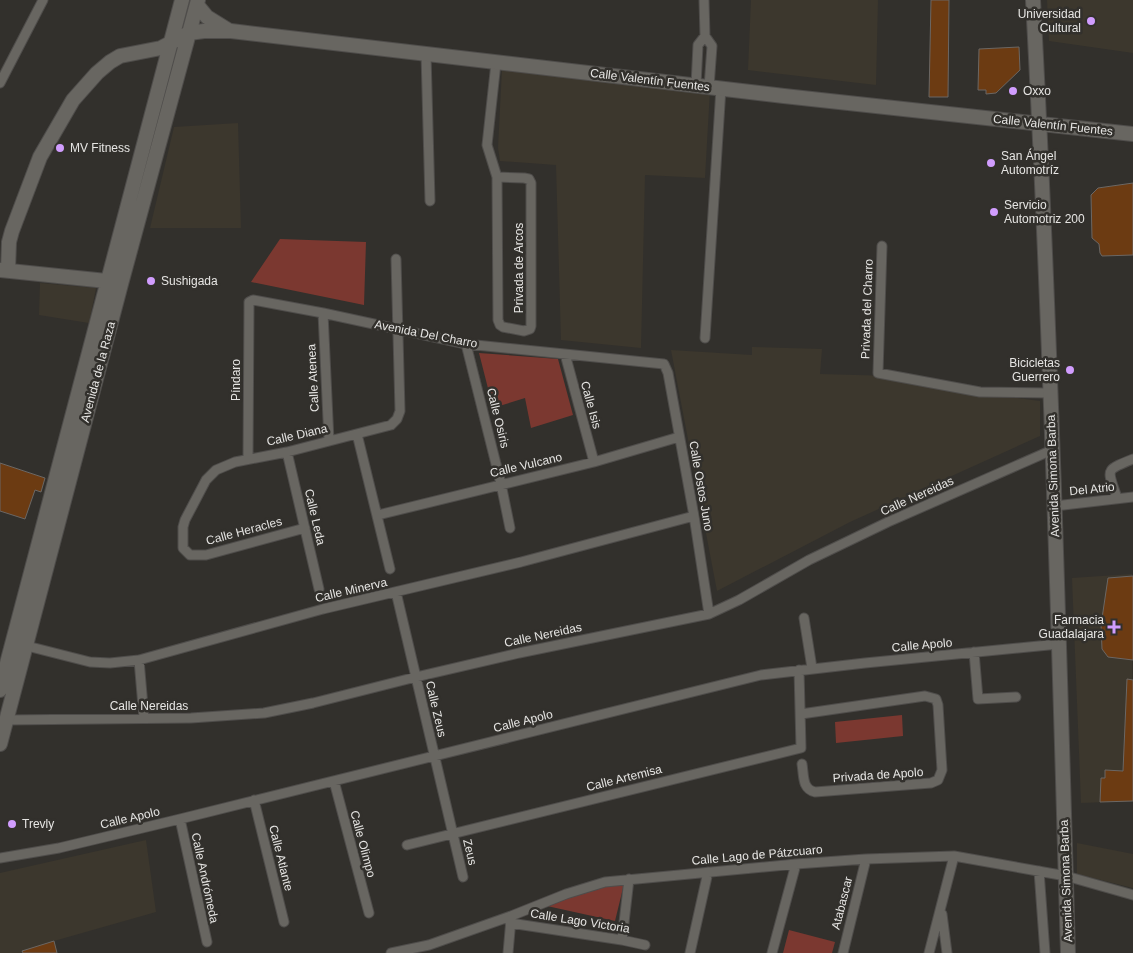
<svg xmlns="http://www.w3.org/2000/svg" width="1133" height="953" font-family="Helvetica,sans-serif">
<style>
.built{fill:#3c372d}
.green{fill:#7b3830}
.building{fill:#6c3b12;stroke:#6b6764}
.lines{fill:none;stroke-linecap:round;stroke-linejoin:round}
.street-casing{stroke:#4f4d4b;stroke-width:11}
.secondary-casing{stroke:#4f4d4b;stroke-width:16}
.street{stroke:#686661;stroke-width:9}
.secondary{stroke:#686661;stroke-width:14}
.poi-dot{fill:#d19dfe;stroke:#32302c;stroke-width:2}
.labels{text-anchor:middle;stroke-width:5;stroke-linejoin:round;paint-order:stroke}
.poi-label{font-size:12px;fill:#e6e5e3;stroke:#32302c;text-anchor:start}
.street-label{font-size:12px;fill:#e6e5e3;stroke:#32302c}
</style>
<rect width="100%" height="100%" fill="#32302c"/>
<path class="built" d="M751,0H878L876,85L748,70Z
M1047,0H1133V53L1049,41Z
M502,69L710,90L705,178L645,175L641,348L561,340L556,165L500,161L498,148Z
M238,123L241,228H150L174,127Z
M40,283L96,288L89,323L39,315Z
M752,347L822,349L820,374L892,376L949,389L1040,401V436L850,522L717,591L671,350L752,355Z
M1132,574L1133,801L1081,803L1072,578Z
M146,840L156,912L54,941L57,953H0V873Z
M1077,843L1133,854V888L1077,874Z"/>
<path class="green" d="M280,239L366,242L364,305L251,282Z
M479,353L558,359L573,415L531,428L525,398L493,408Z
M902,715L903,736L836,743L835,722Z
M624,884L615,921L547,906L598,886Z
M789,930L835,942L832,953H783Z"/>
<path class="building" d="M931,0H949L948,97H929Z
M1019,47L1020,70L996,93L986,94V90H978L979,49Z
M1133,183V255L1102,256L1100,253L1099,244L1092,238L1091,195L1098,188Z
M0,463L45,478L41,492L35,490L25,519L0,511Z
M1133,576V660L1108,657L1102,649L1101,625L1108,578Z
M1127,679L1133,680V801L1100,802L1101,778H1105V770L1123,771Z
M54,941L57,953H23L22,951Z"/>
<g class="lines">
<defs>
<path id="street" d="M704,0L705,36L712,46L709,87
M426,54L430,201
M496,63L487,145L497,177L498,320L500,325L503,327L524,331L530,329L531,326V183L529,179L524,178L497,177
M0,83L43,0
M696,85L698,45L705,36
M882,246L878,373L980,392L1050,393
M323,313L329,441
M705,338L721,88
M466,344L501,484L510,528
M565,354L594,462
M357,434L390,569
M287,452L319,589
M248,459L249,307V302L253,300L323,313L466,344L664,364L668,373L694,516L709,614
M1117,498C1108,469 1103,471 1133,459
M1055,506L1133,497
M378,515L594,462L679,437
M305,528L206,555H190L183,548V527L185,520L206,480L216,470L235,462L287,452L391,425L397,419L400,411L396,259
M396,592L463,877
M804,618L812,668
M23,645L90,662L110,663L139,660L323,609L521,562L694,516
M974,652L978,699L1016,697
M139,660L144,718
M801,714L925,696L936,699L938,705L942,770L938,780L931,783L815,792C802,789 804,776 802,764
M6,720L191,718L264,713L313,703L416,677L519,653L709,614L739,600L809,560L888,522L1052,450
M334,781L369,913
M254,800L284,922
M180,819L207,942
M407,845L801,748L799,670
M0,858L59,848L180,819L761,675L865,663L1059,644
M1039,871L1045,953
M942,914L947,953
M510,923L622,940L645,945
M622,940L629,879
M391,953L429,945L511,916L566,894L605,882L796,864L866,859L954,856L1066,876L1133,895
M508,953L511,919
M690,953L708,872
M772,953L796,864
M843,953L866,859
M929,953L954,856"/>
<path id="secondary" d="M1033,0C1050,317 1059,635 1068,953
M197,5L207,17L228,30
M0,270L116,282
M8,270L9,242L12,231L40,157L73,100L97,73L110,62L120,56L161,48L189,33L204,31H231L784,96L1133,134
M0,690L182,0
M0,744L121,284L198,0"/>
</defs>
<use href="#street" class="street-casing"/>
<use href="#secondary" class="secondary-casing"/>
<use href="#street" class="street"/>
<use href="#secondary" class="secondary"/>
</g>
<g class="poi-dot">
<circle cx="1091" cy="21" r="5"/>
<circle cx="1013" cy="91" r="5"/>
<circle cx="60" cy="148" r="5"/>
<circle cx="991" cy="163" r="5"/>
<circle cx="994" cy="212" r="5"/>
<circle cx="151" cy="281" r="5"/>
<circle cx="1070" cy="370" r="5"/>
<path d="M1111.5 619.5h5v5h5v5h-5v5h-5v-5h-5v-5h5z"/>
<circle cx="12" cy="824" r="5"/>
</g>
<g class="labels">
<g class="poi-label">
<text x="1081" y="18" text-anchor="end">Universidad<tspan x="1081" dy="14">Cultural</tspan></text>
<text x="1023" y="95">Oxxo</text>
<text x="70" y="152">MV Fitness</text>
<text x="1001" y="160">San Ángel<tspan x="1001" dy="14">Automotríz</tspan></text>
<text x="1004" y="209">Servicio<tspan x="1004" dy="14">Automotriz 200</tspan></text>
<text x="161" y="285">Sushigada</text>
<text x="1060" y="367" text-anchor="end">Bicicletas<tspan x="1060" dy="14">Guerrero</tspan></text>
<text x="1104" y="624" text-anchor="end">Farmacia<tspan x="1104" dy="14">Guadalajara</tspan></text>
<text x="22" y="828">Trevly</text>
</g>
<g class="street-label">
<text transform="translate(650 80) rotate(7)" y="4">Calle Valentín Fuentes</text>
<text transform="translate(1053 125) rotate(6)" y="4">Calle Valentín Fuentes</text>
<text transform="translate(519 268) rotate(-90)" y="4">Privada de Arcos</text>
<text transform="translate(867 309) rotate(-88)" y="4">Privada del Charro</text>
<text transform="translate(426 334) rotate(11)" y="4">Avenida Del Charro</text>
<text transform="translate(98 372) rotate(-75)" y="4">Avenida de la Raza</text>
<text transform="translate(313 378) rotate(-93)" y="4">Calle Atenea</text>
<text transform="translate(236 380) rotate(-90)" y="4">Píndaro</text>
<text transform="translate(591 405) rotate(75)" y="4">Calle Isis</text>
<text transform="translate(498 418) rotate(76)" y="4">Calle Osiris</text>
<text transform="translate(297 435) rotate(-13)" y="4">Calle Diana</text>
<text transform="translate(526 465) rotate(-13)" y="4">Calle Vulcano</text>
<text transform="translate(1053 476) rotate(-92)" y="4">Avenida Simona Barba</text>
<text transform="translate(701 486) rotate(80)" y="4">Calle Ostos Juno</text>
<text transform="translate(1092 489) rotate(-6)" y="4">Del Atrio</text>
<text transform="translate(917 496) rotate(-24)" y="4">Calle Nereidas</text>
<text transform="translate(315 517) rotate(77)" y="4">Calle Leda</text>
<text transform="translate(244 531) rotate(-15)" y="4">Calle Heracles</text>
<text transform="translate(351 590) rotate(-13)" y="4">Calle Minerva</text>
<text transform="translate(543 635) rotate(-12)" y="4">Calle Nereidas</text>
<text transform="translate(922 645) rotate(-5)" y="4">Calle Apolo</text>
<text x="149" y="710">Calle Nereidas</text>
<text transform="translate(436 709) rotate(77)" y="4">Calle Zeus</text>
<text transform="translate(523 721) rotate(-14)" y="4">Calle Apolo</text>
<text transform="translate(878 775) rotate(-4)" y="4">Privada de Apolo</text>
<text transform="translate(624 778) rotate(-14)" y="4">Calle Artemisa</text>
<text transform="translate(130 818) rotate(-13)" y="4">Calle Apolo</text>
<text transform="translate(363 844) rotate(75)" y="4">Calle Olimpo</text>
<text transform="translate(470 852) rotate(77)" y="4">Zeus</text>
<text transform="translate(757 855) rotate(-5)" y="4">Calle Lago de Pátzcuaro</text>
<text transform="translate(281 858) rotate(76)" y="4">Calle Atlante</text>
<text transform="translate(205 878) rotate(78)" y="4">Calle Andrómeda</text>
<text transform="translate(1066 881) rotate(-92)" y="4">Avenida Simona Barba</text>
<text transform="translate(842 903) rotate(-76)" y="4">Atabascar</text>
<text transform="translate(580 921) rotate(9)" y="4">Calle Lago Victoria</text>
</g>
</g>
</svg>
